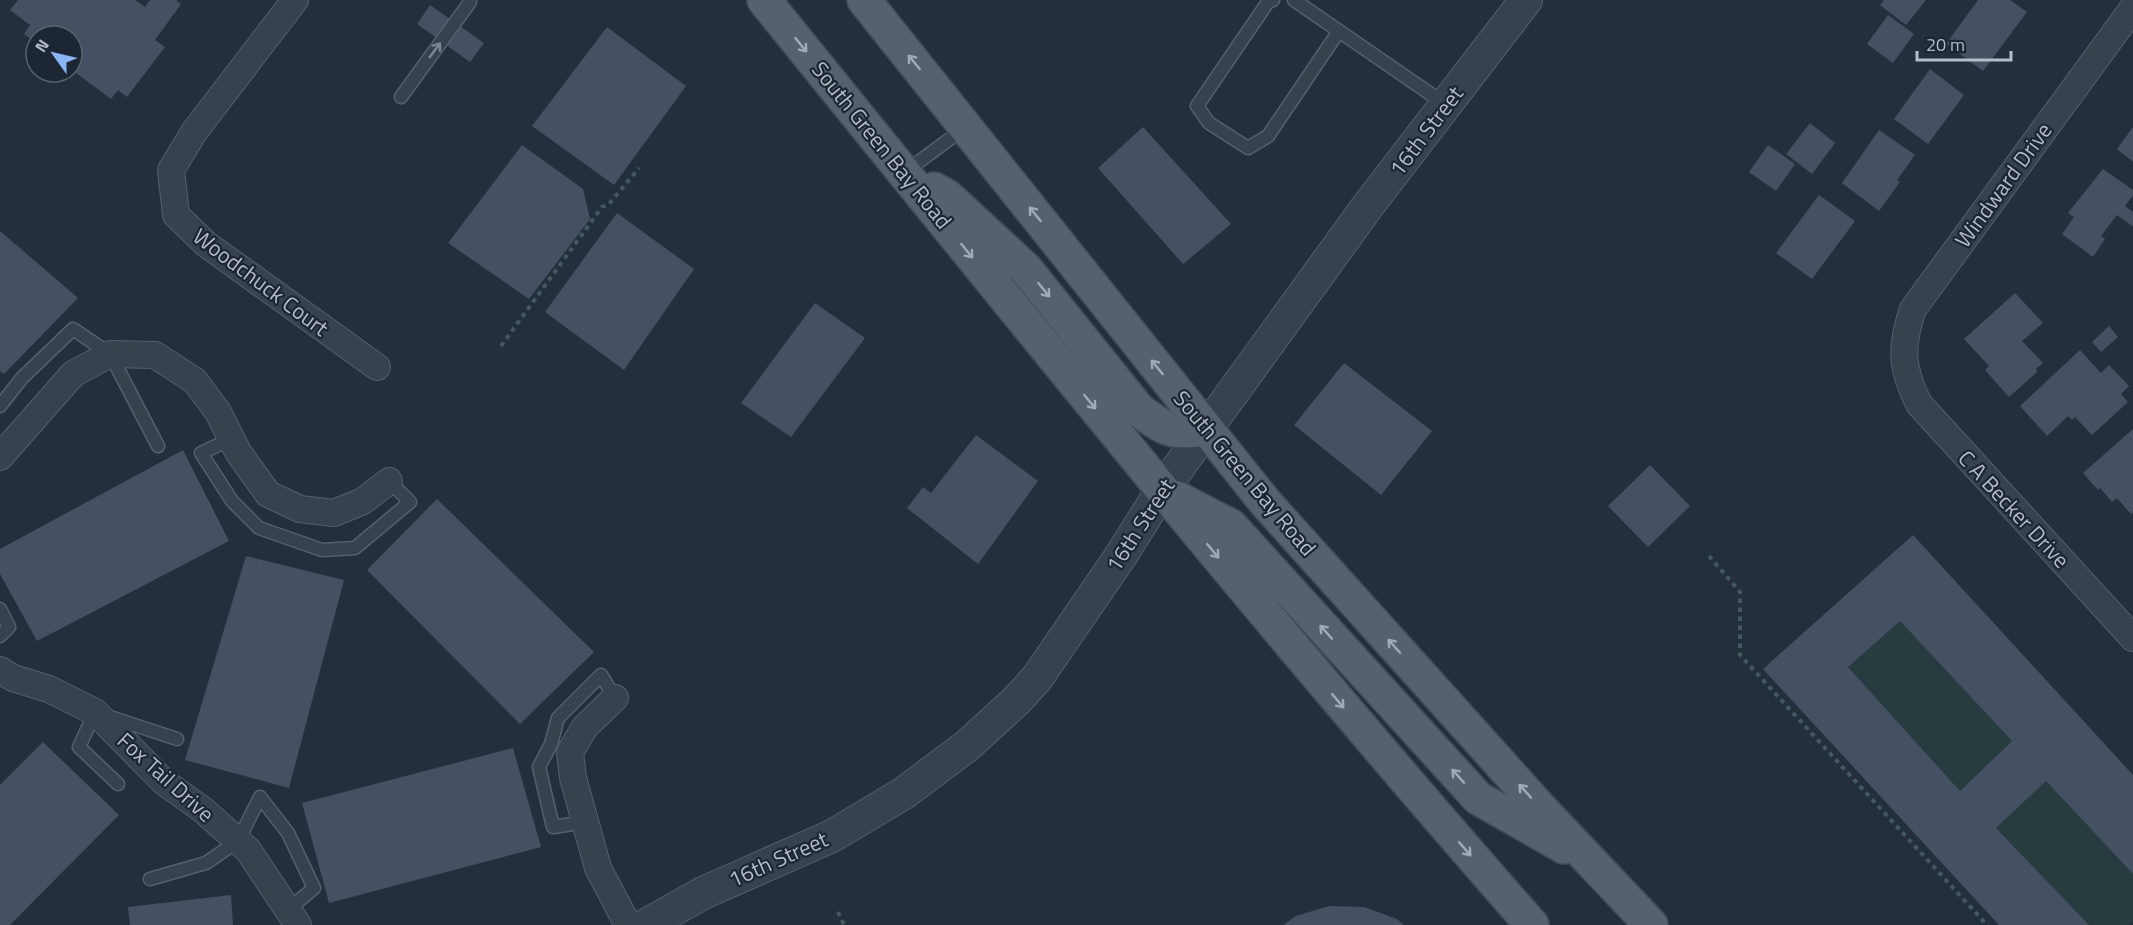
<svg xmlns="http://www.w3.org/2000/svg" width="2133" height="925" font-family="'Titillium Web',sans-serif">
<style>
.green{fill:#263c3f}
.building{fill:#455162;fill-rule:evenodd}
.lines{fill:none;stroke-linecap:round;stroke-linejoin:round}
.service-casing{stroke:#565f6c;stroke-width:15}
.minor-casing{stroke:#565f6c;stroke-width:28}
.tertiary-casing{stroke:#565f6c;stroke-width:34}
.primary-casing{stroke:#414a57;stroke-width:36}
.path{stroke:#44595c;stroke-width:4;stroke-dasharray:4.5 4.5;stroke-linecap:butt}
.service{stroke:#38414e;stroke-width:12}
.minor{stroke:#38414e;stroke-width:26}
.tertiary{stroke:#38414e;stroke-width:32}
.primary{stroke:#56606e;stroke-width:33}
.oneway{stroke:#a1aab7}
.oneway2{stroke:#7c8592}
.labels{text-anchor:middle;stroke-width:4.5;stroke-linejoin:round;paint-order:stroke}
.street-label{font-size:22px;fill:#b4bcc9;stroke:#1d2633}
</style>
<rect width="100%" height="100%" fill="#242f3e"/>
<path class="green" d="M1900,621L2012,741L1960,791L1848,667Z
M2046,781L2133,874V922L2130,925H2089L1996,828Z"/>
<path class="building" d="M18,0H135L145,7L150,0H176L181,4L155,40L165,47L127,97L118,90L111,99L72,70V36H36V43L24,34L30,25L10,10Z
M1884,0H1926L1906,25L1880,5Z
M1978,0H2010L2027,12L1983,71L1946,44Z
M430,5L484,43L470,62L417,24Z
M1888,15L1914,34L1893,63L1867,44Z
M607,27L686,86L614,185L532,126Z
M1930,69L1964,95L1928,144L1894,119Z
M1810,123L1835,143L1812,174L1786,154Z
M1143,127L1231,224L1183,264L1098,168Z
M2133,127V162L2117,149Z
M1879,130L1915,155L1897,180L1900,182L1879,211L1842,183Z
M522,145L583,189L590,219L529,299L448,243Z
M1768,145L1795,164L1776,191L1749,172Z
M2103,169L2133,190V195L2125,206L2133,212V224L2132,226L2117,215L2101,236L2105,239L2093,257L2062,234L2074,217L2068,213Z
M1819,195L1855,221L1812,279L1776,253Z
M617,213L694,269L624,370L545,312Z
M0,231L78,298L4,374L0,371Z
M2015,293L2043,323L2022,341L2043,363L2036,369L2037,372L2009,397L1985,370L1989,366L1964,339Z
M815,303L865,338L791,437L741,403Z
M2109,326L2118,337L2101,352L2092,342Z
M2080,350L2101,373L2109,365L2129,386L2121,394L2128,402L2092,435L2075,417L2072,420L2068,416L2047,436L2020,406Z
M1344,363L1432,431L1381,495L1294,425Z
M2133,429V512L2131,514L2117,498L2112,502L2100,488L2098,490L2083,473Z
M976,435L1038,481L978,564L907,508L923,487L931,493Z
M183,450L229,541L37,641L0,574V549Z
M1650,465L1690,506L1648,547L1608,506Z
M437,499L594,652L520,724L367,570Z
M1913,535L2133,775V874L2046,781L1996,828L2089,925H1999L1763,669ZM1900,621L2012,741L1960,791L1848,667Z
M246,556L344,580L289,788L185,760Z
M43,742L119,815L10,925H0V785Z
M513,748L541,847L329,903L302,803Z
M231,895L233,925H130L128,907Z
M1329,906L1364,907L1397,919L1404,925H1283L1296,916Z"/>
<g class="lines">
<defs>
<path id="service" d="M1273,0L1268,2L1197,106L1209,123L1248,148L1268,136L1339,31
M1294,0L1445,104
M401,97L470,2
M905,172L966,127
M0,406L22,378L73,329L110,354L158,446
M231,439L201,453L232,501L259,528L322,550L355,548L410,502L389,481
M0,609L9,627L0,636
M118,784L79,747L95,712L177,739
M586,822L553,827L539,767L551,744L558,718L601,675L615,698
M150,879L206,863L238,841L260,797L288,833L314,888L288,910"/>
<path id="minor" d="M295,0L194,132L171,170L176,215L206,244L377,367
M2133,8L1913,309C1900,347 1901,368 1919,404L2133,638
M0,457L73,374L110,354L155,355L195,381L218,412L238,452L268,494L300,509L334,513L363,501L389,481
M0,670L13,678L49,689L95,712L164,782L203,810L248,850L298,925
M615,698L585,727L570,752L573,778L598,868L628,925"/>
<path id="tertiary" d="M646,925L703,893L832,836L904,793L968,745L1017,700L1037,678L1122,554L1162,490L1367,207L1526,0"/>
<path id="primary" d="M764,0C1016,311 1267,624 1532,925
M864,0L1265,502L1543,811L1651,925
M934,189L948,197L1026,269L1139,410C1167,431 1172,434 1207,429
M1177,498L1231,526L1478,798L1564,847"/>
</defs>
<use href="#service" class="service-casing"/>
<use href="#minor" class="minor-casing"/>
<use href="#tertiary" class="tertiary-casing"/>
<use href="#primary" class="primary-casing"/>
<path class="path" d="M501,346L602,207L609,204L639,168
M1709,556L1740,592V655L1987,925
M838,912L844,925"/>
<use href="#service" class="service"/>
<use href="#minor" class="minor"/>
<use href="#tertiary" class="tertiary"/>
<use href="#primary" class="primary"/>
</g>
<defs><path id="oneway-shaft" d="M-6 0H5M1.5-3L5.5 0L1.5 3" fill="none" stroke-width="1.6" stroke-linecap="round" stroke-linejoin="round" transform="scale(1.5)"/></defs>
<g class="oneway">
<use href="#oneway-shaft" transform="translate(801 45) rotate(51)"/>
<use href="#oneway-shaft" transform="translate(914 62) rotate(-129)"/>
<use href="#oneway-shaft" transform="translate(1035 214) rotate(-129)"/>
<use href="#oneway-shaft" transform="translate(967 251) rotate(51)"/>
<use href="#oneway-shaft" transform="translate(1044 290) rotate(51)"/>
<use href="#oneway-shaft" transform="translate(1157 367) rotate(-129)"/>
<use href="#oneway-shaft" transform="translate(1090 402) rotate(51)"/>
<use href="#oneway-shaft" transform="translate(1213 551) rotate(50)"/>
<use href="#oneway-shaft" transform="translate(1326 632) rotate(-132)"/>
<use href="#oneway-shaft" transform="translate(1394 646) rotate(-132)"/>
<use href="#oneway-shaft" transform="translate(1338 701) rotate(50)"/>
<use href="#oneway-shaft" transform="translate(1458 776) rotate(-132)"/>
<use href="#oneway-shaft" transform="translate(1525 791) rotate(-132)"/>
<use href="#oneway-shaft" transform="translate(1465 849) rotate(49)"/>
</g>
<use class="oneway2" href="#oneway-shaft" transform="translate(435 50) rotate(-54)"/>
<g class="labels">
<g class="street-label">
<text transform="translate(1426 131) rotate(-53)" y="8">16th Street</text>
<text transform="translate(882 145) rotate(51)" y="8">South Green Bay Road</text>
<text transform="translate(2003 185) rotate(-54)" y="8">Windward Drive</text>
<text transform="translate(261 282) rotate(37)" y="8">Woodchuck Court</text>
<text transform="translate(1245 473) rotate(50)" y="8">South Green Bay Road</text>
<text transform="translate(2014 509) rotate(47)" y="8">C A Becker Drive</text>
<text transform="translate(1140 525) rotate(-57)" y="8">16th Street</text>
<text transform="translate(166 777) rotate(42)" y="8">Fox Tail Drive</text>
<text transform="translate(778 859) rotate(-24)" y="8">16th Street</text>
</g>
</g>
<g transform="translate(54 54) rotate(304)"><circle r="28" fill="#1d2633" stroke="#59626f" stroke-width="1.5"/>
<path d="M0-4.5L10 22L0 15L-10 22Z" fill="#8ab4f8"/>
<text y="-9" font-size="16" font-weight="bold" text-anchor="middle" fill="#b4bcc9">N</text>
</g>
<path d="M1917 51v9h94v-9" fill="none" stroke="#b4bcc9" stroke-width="3"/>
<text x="1926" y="51" font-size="18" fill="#b4bcc9" stroke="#1d2633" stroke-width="4.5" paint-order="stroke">20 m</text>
</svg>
